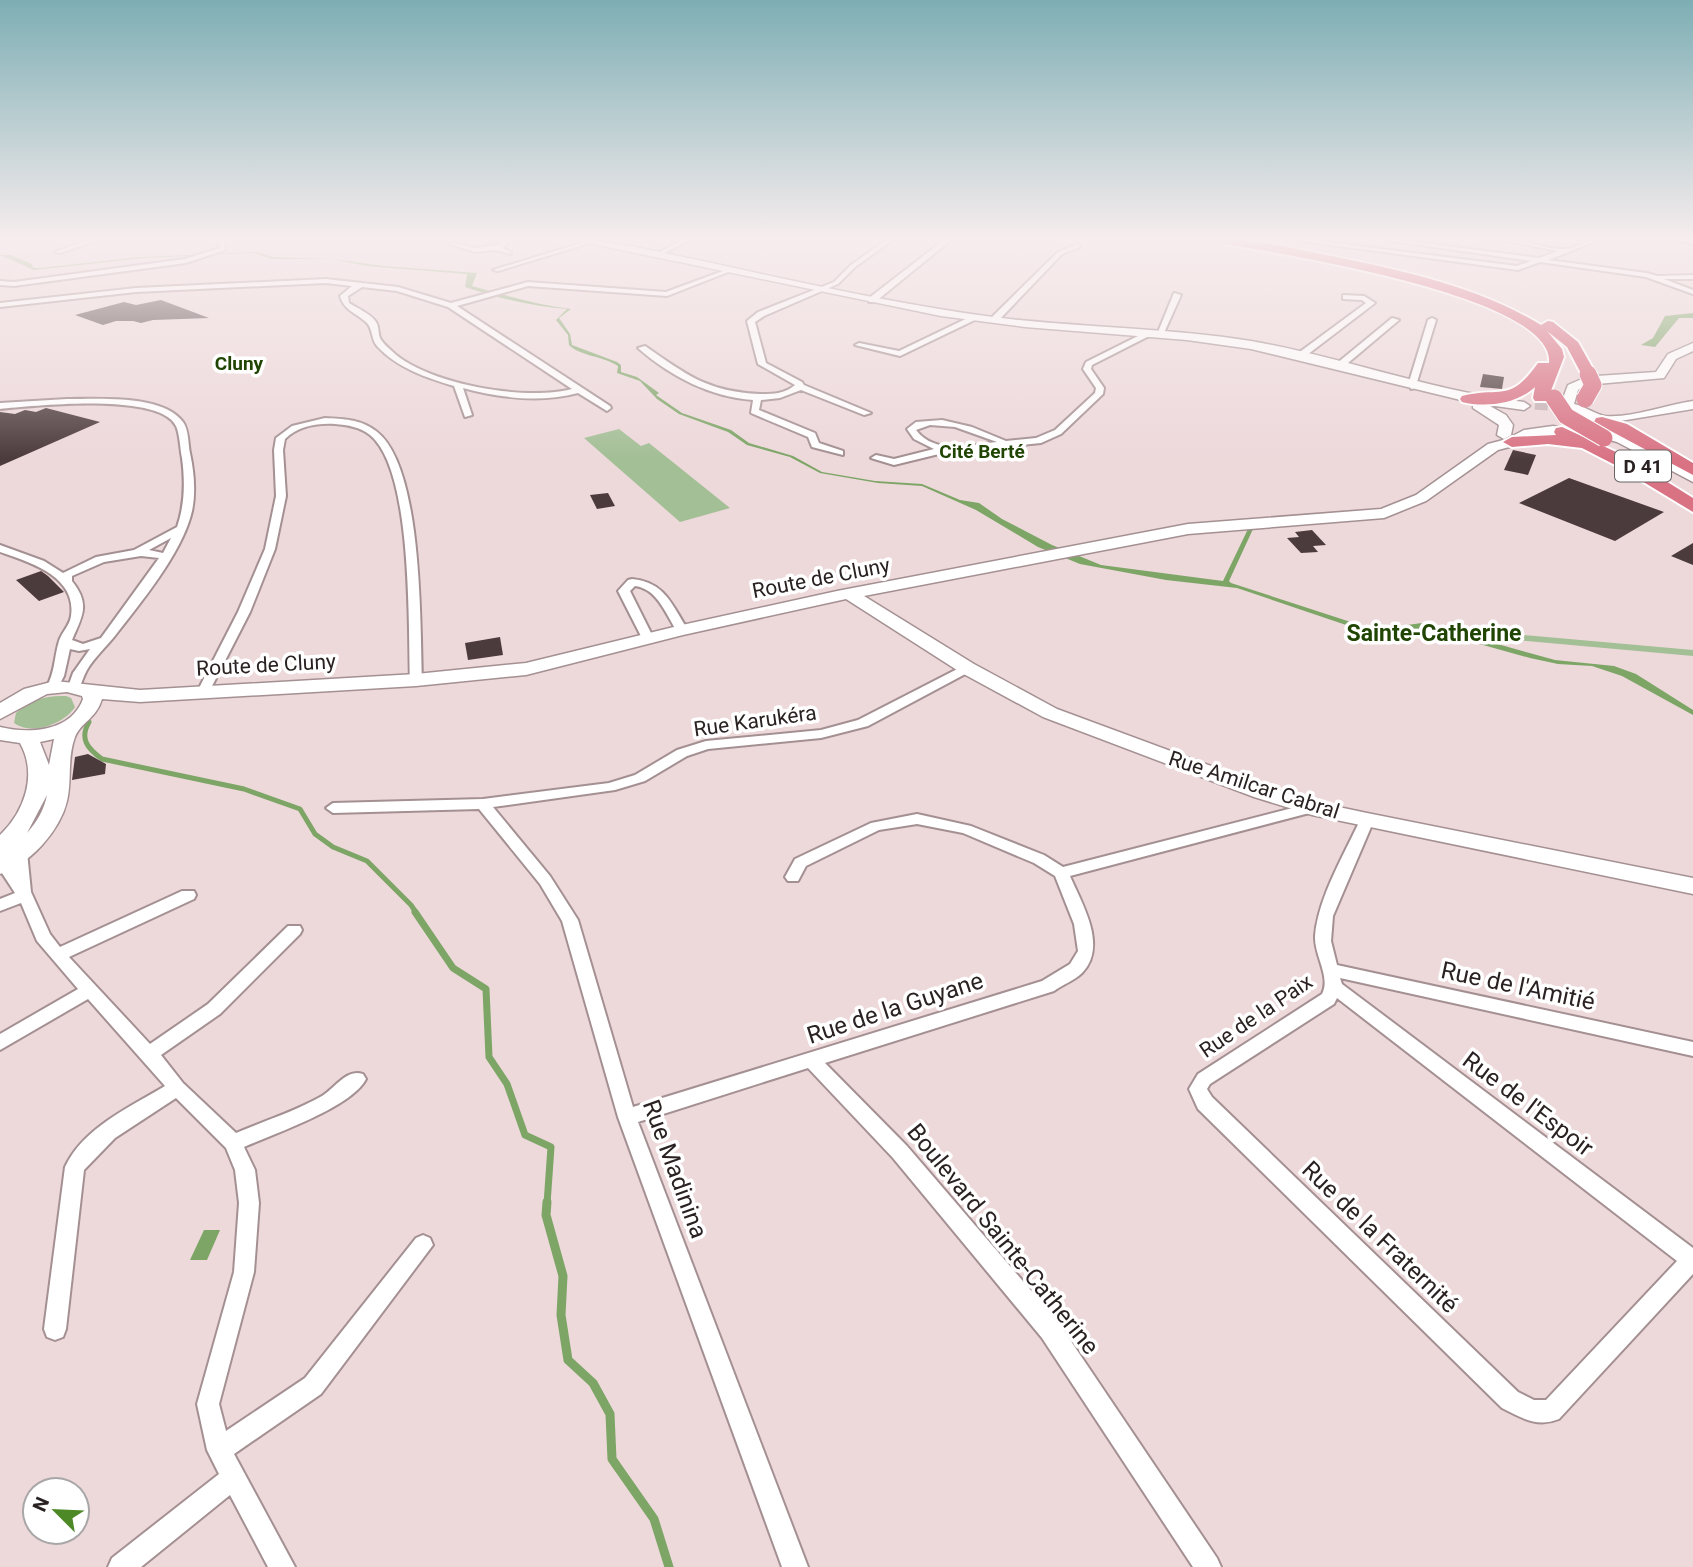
<svg xmlns="http://www.w3.org/2000/svg" width="1693" height="1567" font-family="Roboto,sans-serif">
<style>
.green{fill:#a3bf96}
.water{fill:#7ca566}
.lines{fill:none;stroke-linecap:round;stroke-linejoin:round}
.stream-far2{stroke:#7ca566;stroke-width:5}
.stream-far1{stroke:#7ca566;stroke-width:7}
.stream{stroke:#7ca566;stroke-width:9}
.building{fill:#4c3b3d}
.secondary-tunnel{stroke:#c6b3b5;stroke-width:13;stroke-dasharray:13 7;stroke-linecap:butt}
.street-casing{stroke:#a49092;stroke-width:4}
.secondary-casing{stroke:#a49092;stroke-width:3}
.highway-casing{stroke:#fff;stroke-width:4}
.street{fill:#fff;fill-rule:evenodd}
.secondary{fill:#fff;fill-rule:evenodd}
.highway{fill:#d97384;fill-rule:evenodd}
.highway-bridge-casing{stroke:#fff;stroke-width:19;stroke-linecap:butt}
.highway-bridge{stroke:#d97384;stroke-width:17}
.labels{text-anchor:middle;stroke-width:7;stroke-linejoin:round;paint-order:stroke}
.far-neighbourhood-label{font-size:19px;font-weight:bold;fill:#204503;stroke:#fff}
.shield{fill:#fff;stroke:#696464;stroke-width:2}
.shield-label{font-size:19px;font-weight:bold;fill:#292122}
.street-label{font-size:21px;fill:#292122;stroke:#fff}
.neighbourhood-label{font-size:23px;font-weight:bold;fill:#204503;stroke:#fff}
.near-street-label{font-size:24px;fill:#292122;stroke:#fff}
</style>
<rect width="100%" height="100%" fill="#edd8da"/>
<path class="green" d="M619,429L641,446L649,443L730,508L680,522L584,438Z
M1502,633L1693,650V656L1505,639Z
M66,696L71,698L75,707C64,724 32,736 14,723L16,713C29,700 47,695 66,696Z"/>
<path class="water" d="M258,252L273,257L333,259L384,266L477,273L472,286C504,295 538,305 571,309L559,318L570,334L572,345L617,362L621,365V372L637,377L659,393L656,395L682,413L731,430L749,443L793,456L822,472L875,481L922,484L960,500L979,503L1002,519L1052,545L1101,565L1223,581L1248,529H1253L1229,581L1231,583L1366,627L1378,629L1422,623L1555,660L1614,666L1636,674L1693,710V715L1622,676L1592,666L1558,664L1530,658L1426,629L1380,632L1352,627L1237,588L1166,580L1080,564L1038,547L976,510L922,486L878,483L820,473L790,457L747,445L728,432L679,414L657,399L640,381L617,373L618,366C603,356 580,356 569,345L568,335L556,320L567,309C534,307 497,298 465,287L467,274L366,266L332,259H271L255,253L145,258L34,270L0,255H11L32,264L33,268H40L140,257Z
M1693,313V318H1679L1655,347L1641,345L1653,338L1665,316Z
M204,1230H220L207,1260H190Z"/>
<g class="lines">
<path class="stream-far2" d="M89,722C79,739 88,749 102,759L244,789L300,809L315,834L333,847L367,861L411,905L417,914"/>
<path class="stream-far1" d="M415,912L453,968L486,989L489,1057L507,1084L525,1135L551,1147L547,1204"/>
<path class="stream" d="M547,1202L546,1215L563,1276L561,1315L568,1360L593,1383L610,1414L612,1459L654,1519L669,1567"/>
</g>
<path class="building" d="M161,300L209,318L153,320L141,323L133,321H116L103,325L75,315L124,302L136,305Z
M1483,374L1504,377L1502,389L1480,387Z
M46,408L100,422L0,466V412L15,414L25,410L36,412Z
M1513,450L1536,455L1528,475L1504,470Z
M1569,478L1664,512L1615,541L1519,503Z
M608,493L615,506L597,509L590,495Z
M1312,530L1326,545L1313,546L1318,552L1301,553L1287,538L1299,537L1295,532Z
M1693,543V565L1671,556Z
M41,571L48,576L64,592L39,601L16,580Z
M500,637L503,655L468,660L465,643Z
M88,754L106,764L105,774L72,780L75,757Z"/>
<g class="lines">
<path class="secondary-tunnel" d="M1535,403L1563,405"/>
<defs>
<path id="street" d="M89,240H98L60,253L55,252Z
M218,240H224L225,250L186,263L14,286L0,285V281L14,282L185,259L220,248Z
M497,240H504L507,243V245L502,248L511,252V254L495,250L475,252L450,244L453,242L475,248L501,244Z
M682,240H689L661,255L656,254Z
M886,240H893L855,267L838,284L764,316L755,322L766,363L802,382L804,385L871,413L864,415L801,390L780,398L761,400L759,410L815,433L819,443L843,451V455L812,447L808,437L751,413L753,400C710,397 670,376 638,348L645,346C687,375 708,392 760,394C772,394 785,394 795,385L758,364L747,321L758,312L834,282L851,265Z
M944,240H951L875,302H869V298Z
M1294,240H1310L1517,266L1531,261L1386,240H1401L1539,258L1558,251L1502,240C1523,239 1547,250 1565,249C1577,248 1587,240 1599,240L1548,260L1647,273L1657,276L1693,275V279H1664L1693,290V294L1646,277L1540,262L1518,270Z
M1675,240H1693V244Z
M588,241L593,242L498,271L493,270Z
M1078,244L1080,247L1062,254L997,322H991V318L1058,252Z
M731,268L736,269L667,296L528,286L457,306L610,406L611,408L607,411L578,393C540,403 500,398 463,388L472,415L465,417L454,386C427,378 397,368 377,346C371,339 373,328 366,322C356,313 344,310 340,296L352,286L326,283L136,292L0,307V303L136,288L326,279L398,287L451,303L528,282L666,292ZM362,287L397,291L448,307L572,389C526,401 432,385 395,354C390,349 383,344 380,338C378,333 379,326 376,322C371,314 357,308 349,303L348,296Z
M1174,293L1181,295L1163,335L1156,337Z
M1343,295L1364,296L1375,303L1303,358H1297V354L1366,303L1362,300L1343,299Z
M974,315L981,317L900,356L855,345L859,343L899,351Z
M1392,318L1399,320L1342,368H1336V364Z
M1432,318L1436,320L1417,382L1418,387L1411,389L1409,382L1428,320Z
M1146,332L1153,334L1092,365L1091,369L1104,388L1103,394L1061,434L1041,443L943,453L894,465L871,458L876,455L894,459L934,449L914,439L907,429L916,422L942,420L972,427L1006,441L1036,438L1055,430L1095,393L1096,388L1083,369L1086,362ZM930,425L955,427L997,442C970,445 935,455 916,430Z
M67,399C98,399 163,394 183,422C189,430 188,444 190,453C194,472 196,492 192,511C183,552 139,605 114,637C105,648 94,658 87,670C83,677 82,683 78,690H70L68,687L73,673L90,649L79,651L70,649L64,676L56,691L52,692L46,688C55,673 54,657 59,641C62,632 70,625 71,616C77,576 29,562 0,552V545L44,561L63,573L96,557L134,550L177,527C185,504 185,481 182,458C180,449 180,435 176,426C159,392 34,406 0,409V403ZM171,538L163,553L149,550ZM141,556L159,558L101,638L83,644L72,640C82,616 91,605 72,581V576L104,562Z
M325,418C344,419 360,419 376,431C423,466 420,623 422,680L416,684L410,680C408,626 413,470 370,435C360,427 348,425 335,424C318,423 298,426 285,439L283,450L286,496L275,549L250,612L209,692L207,695H199L197,692L238,612L265,549L276,496L274,450L276,438L292,426Z
M632,579C665,582 672,605 688,630L686,633H678C666,615 658,589 635,586L630,591L654,639L648,643L644,642L618,591L628,580Z
M967,664L971,665L973,668L971,671L868,726L821,738L708,749L687,756L645,781L615,790L493,807L550,876L578,920L633,1107L1042,981L1070,964L1078,951L1074,924L1055,876L1034,863L963,833L917,824L879,830L806,866L798,881H788L785,877L795,859L871,823L917,814L971,826L1044,855L1063,867L1312,803L1317,805L1319,808L1317,811L1070,876C1082,904 1108,946 1082,973C1075,980 1062,985 1054,991L825,1063L907,1146L1058,1322L1217,1558L1221,1567H1193L1042,1338L893,1158L808,1068L638,1122L808,1567H782L618,1117L562,921L540,884L479,809L333,813L326,808L333,803L483,799L609,783L635,775L677,750L706,741L821,730L858,720Z
M1367,815L1374,820L1333,916L1331,941L1337,965L1693,1042V1056L1340,978L1342,984L1693,1248V1274L1559,1419C1537,1428 1522,1418 1502,1408L1198,1109L1189,1089L1198,1074L1322,994C1331,977 1314,955 1315,936C1318,898 1344,855 1360,820ZM1337,998L1677,1261L1546,1400H1534L1518,1392L1212,1097L1207,1089L1210,1084L1334,1004Z
M20,847L25,848L27,852L31,892L50,934L60,947L182,891H194L196,895L194,899L69,957L150,1044L208,1004L288,926H300L302,930L300,934L220,1014L161,1055L183,1083L236,1133C264,1121 296,1111 322,1096C335,1088 347,1068 363,1074L366,1079C352,1107 274,1134 244,1147L255,1170L259,1203L254,1272L219,1404L226,1431L305,1378L416,1238L423,1235L430,1238L433,1245L321,1394L234,1454L295,1567H268L230,1495L141,1567H108L112,1558L219,1474L207,1450L197,1404L234,1272L239,1203L235,1170L226,1148L176,1098L115,1138L84,1170L66,1329L63,1337L55,1340L47,1337L44,1329L65,1167C83,1128 130,1107 165,1086L88,999L0,1050V1034L78,989L37,941L21,903L0,911V899L15,893L0,870V853L5,854L14,867L13,852L15,848Z"/>
<path id="secondary" d="M573,240H593L630,246C751,270 871,301 993,317C1079,328 1166,327 1251,341C1343,357 1431,391 1524,402L1530,406L1524,410L1488,405L1506,415L1513,425L1511,435L1504,439L1497,435L1499,425L1473,408V403L1251,349L1187,340L1025,327L941,316Z
M1693,343V351L1676,359L1664,378L1597,384L1591,380L1597,376L1656,372L1668,354Z
M1584,378L1590,382L1578,390L1574,404C1584,406 1597,415 1605,416C1634,418 1664,405 1693,401V409L1608,423L1605,430L1627,436L1693,472V482L1617,442L1596,436L1591,430L1595,423L1579,413L1558,408L1557,405L1562,401L1568,385Z
M1553,426L1558,427V433L1532,437L1517,445L1498,450L1426,501L1384,518L1188,534L864,596L974,664L1057,709L1268,787L1315,802L1367,813L1693,878V894L1312,815L1254,797L1043,717L960,672L846,599L683,635L526,675L416,686L140,702L102,699C96,719 81,722 75,737C67,758 72,780 67,801C60,831 29,865 0,874V835C24,812 38,775 20,743L0,740V727C29,734 71,732 83,699L82,696L67,692L47,694L0,719V703L24,689L55,681L140,690L416,674L526,663L682,625L837,591L1188,524L1381,509L1416,495L1488,444L1507,439L1524,430ZM54,739L49,765L40,742ZM47,795C44,810 37,822 27,833Z"/>
<path id="highway" d="M1219,240C1253,238 1287,247 1321,254C1396,269 1475,285 1541,325L1548,321L1553,322L1578,342L1596,374L1588,379L1583,377L1567,347L1547,331L1562,349L1564,357L1547,401H1535L1533,398L1535,387C1517,404 1486,408 1462,402L1460,399L1462,396C1502,386 1509,404 1538,363H1549C1556,296 1277,253 1225,244Z
M1602,417L1627,424L1693,463V475L1594,422L1596,418Z
M1562,427L1629,458L1693,498V512L1617,466L1582,448L1548,444L1512,447L1503,442L1512,437L1556,435L1554,432L1556,428Z"/>
</defs>
<use href="#street" class="street-casing"/>
<use href="#secondary" class="secondary-casing"/>
<use href="#highway" class="highway-casing"/>
<use href="#street" class="street"/>
<use href="#secondary" class="secondary"/>
<use href="#highway" class="highway"/>
<defs>
<path id="highway-bridge" d="M1554,398L1566,416L1604,438
M1585,399L1593,385L1588,374"/>
</defs>
<use href="#highway-bridge" class="highway-bridge-casing"/>
<use href="#highway-bridge" class="highway-bridge"/>
</g>
<linearGradient id="sky" x2="0" y2="1"><stop stop-color="#7daeb4"/><stop offset="0.52" stop-color="#f7edee"/><stop offset="1" stop-color="#f7edee" stop-opacity="0"/></linearGradient>
<rect width="1693" height="459" fill="url(#sky)"/>
<g class="labels">
<g class="far-neighbourhood-label">
<text x="239" y="370">Cluny</text>
<text x="982" y="458">Cité Berté</text>
</g>
<rect class="shield" x="1615" y="450.5" width="56" height="31" rx="5"/>
<g class="shield-label">
<text x="1643" y="473">D 41</text>
</g>
<g class="street-label">
<text transform="translate(821 578) rotate(-11)" y="7">Route de Cluny</text>
<text transform="translate(266 665) rotate(-3)" y="7">Route de Cluny</text>
<text transform="translate(755 721) rotate(-8)" y="7">Rue Karukéra</text>
<text transform="translate(1254 785) rotate(18)" y="7">Rue Amilcar Cabral</text>
<text transform="translate(1256 1016) rotate(-34)" y="7">Rue de la Paix</text>
</g>
<g class="neighbourhood-label">
<text x="1434" y="641">Sainte-Catherine</text>
</g>
<g class="near-street-label">
<text transform="translate(1518 986) rotate(12)" y="8">Rue de l'Amitié</text>
<text transform="translate(895 1008) rotate(-18)" y="8">Rue de la Guyane</text>
<text transform="translate(1528 1104) rotate(37)" y="8">Rue de l'Espoir</text>
<text transform="translate(675 1169) rotate(70)" y="8">Rue Madinina</text>
<text transform="translate(1380 1237) rotate(44)" y="8">Rue de la Fraternité</text>
<text transform="translate(1003 1239) rotate(51)" y="8">Boulevard Sainte-Catherine</text>
</g>
</g>
<g transform="translate(56 1511) rotate(294)"><circle r="33" fill="#ffffff" stroke="#a9a6a7" stroke-width="2"/>
<path d="M0-5L12 26L0 18L-12 26Z" fill="#4d8926"/>
<text y="-10" font-size="19" font-weight="bold" text-anchor="middle" fill="#292122">N</text>
</g>
</svg>
